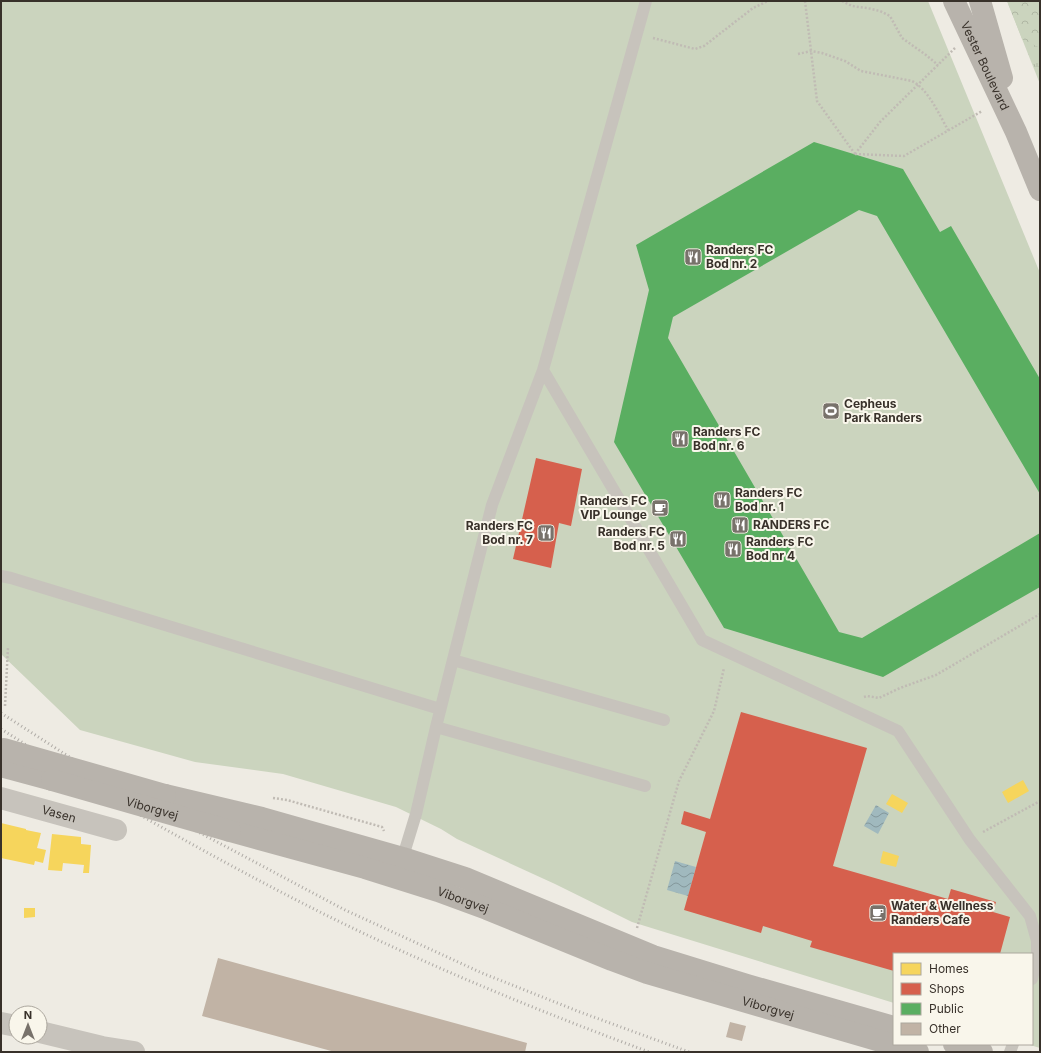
<svg xmlns="http://www.w3.org/2000/svg" width="1041" height="1053" font-family="Inter,sans-serif">
<style>
.grass{fill:url(#grass-tufts)}
.forest{fill:url(#forest-crowns)}
.garden{fill:#cbd4be}
.water{fill:url(#water-waves)}
.homes{fill:#f6d55c}
.shops{fill:#d6604d}
.public{fill:#5aae61}
.building{fill:#c1b3a5}
.lines{fill:none;stroke-linecap:round;stroke-linejoin:round}
.path{stroke:#c0bbb4;stroke-width:2.5;stroke-dasharray:2 2;stroke-linecap:butt}
.lane{stroke:#c7c3bc;stroke-width:12}
.street{stroke:#c7c3bc;stroke-width:22}
.secondary{stroke:#b8b3ac;stroke-width:22}
.rail{stroke:#afaba6;stroke-width:3;stroke-dasharray:1 3;stroke-linecap:butt}
.secondary-bridge{stroke:#b8b3ac;stroke-width:22}
.labels{text-anchor:middle;stroke-width:4;stroke-linejoin:round;paint-order:stroke}
.street-label{font-size:12px;fill:#38312a;stroke:#f9f6eb}
.poi-label{font-size:12px;font-weight:bold;fill:#38312a;stroke:#f9f6eb;text-anchor:start}
</style>
<defs>
<pattern id="grass-tufts" width="24" height="20" patternUnits="userSpaceOnUse"><rect width="24" height="20" fill="#cbd4be"/><path d="M3 7l-1-3M5 7V3M7 7l1-3M15 17l-1-3M17 17v-4M19 17l1-3" fill="none" stroke="#afb6a3"/></pattern>
<pattern id="forest-crowns" width="20" height="18" patternUnits="userSpaceOnUse"><rect width="20" height="18" fill="#cbd4be"/><path d="M2 6a3 3 0 1 1 6 0M12 15a3 3 0 1 1 6 0" fill="none" stroke="#afb6a3"/></pattern>
<pattern id="water-waves" width="16" height="10" patternUnits="userSpaceOnUse"><rect width="16" height="10" fill="#a0b9be"/><path d="M0 5q4-4 8 0t8 0" fill="none" stroke="#83979b"/></pattern>
</defs>
<rect width="100%" height="100%" fill="#eeebe3"/>
<path class="grass" d="M1007,1H1040V84Z"/>
<path class="forest" d="M1007,1H1040V48L1022,39Z"/>
<path class="garden" d="M1,1H928L1040,273V1048L1027,1044H1032V954H894V1003L632,922L555,884L457,839L441,829L396,807L283,774L195,762L80,730L1,654Z"/>
<path class="water" d="M876,805L889,813L878,834L864,826Z
M675,861L696,867L688,896L667,890Z"/>
<path class="homes" d="M1023,780L1029,791L1008,803L1002,792Z
M892,794L908,803L902,813L886,804Z
M1,823L26,829V830L41,833L37,848L46,850L43,863L35,861L34,865L1,858Z
M52,834L81,837V844L91,845L89,873H83L84,865L63,863L62,871L48,870Z
M883,851L899,856L896,867L880,863Z
M24,908H35V917L24,918Z"/>
<path class="shops" d="M536,458L582,469L571,526L559,523L551,568L513,559Z
M741,712L867,748L833,866L948,899L951,889L996,902L993,912L1010,917L1000,954H894V971L810,947L812,941L763,926L761,933L684,910L706,832L681,824L684,811L710,819Z"/>
<path class="public" d="M814,142L903,169L940,232L951,226L1040,379V494L877,216L859,210L673,317L668,338L839,632L862,638L1040,533V587L883,677L724,628L614,442L649,290L636,245Z"/>
<path class="building" d="M218,958L527,1043L525,1052H335L202,1016Z
M730,1022L746,1026L742,1041L726,1037Z"/>
<g class="lines">
<path class="path" d="M805,1L817,101L855,154
M842,1L852,6L867,8L880,11L890,16L902,38L926,55L938,65
M653,38L695,49L704,46L753,8L768,1
M798,54L811,51L822,53L845,61L861,71L912,81C928,89 939,114 948,130
M855,154L880,122L955,48
M855,154L904,156L982,111
M864,697L867,696L879,698L900,688L936,675L1040,614
M5,706L8,647
M273,798L287,800L382,827L384,831
M983,832L1040,801
M637,928L679,781L714,711L724,668"/>
<path class="lane" d="M543,370L702,640L898,731L970,840L1030,916L1037,941V955L1032,979
M1,576L11,578L440,709
M453,660L664,720
M436,727L645,786
M401,863L416,814L436,727L492,505L543,370L646,1
M1010,1052L1013,1044"/>
<g class="street">
<path id="s1" d="M1,798L116,830"/>
<path d="M1,1023L16,1026"/>
<path d="M40,1032L102,1047L134,1052"/>
</g>
<g class="secondary">
<path id="s2" d="M954,1L1016,132L1040,190"/>
<path d="M980,1L1002,78"/>
<path d="M1,766L52,780"/>
<path d="M165,795L262,818L403,858L465,878L653,956L747,985L894,1027"/>
<path id="s3" d="M230,831L365,868L438,891L487,909L612,960L647,973L918,1052"/>
<path d="M954,1044L982,1052"/>
</g>
<path class="rail" d="M1,713L127,794L345,910L482,973L580,1012L689,1052
M1,729C38,752 75,777 112,799C187,842 263,884 340,922C441,971 544,1013 649,1052"/>
<g class="secondary-bridge">
<path d="M4,749L165,795"/>
<path id="s4" d="M52,780L230,831"/>
</g>
</g>
<defs>
<symbol id="restaurant-square" viewBox="-11 -11 22 22"><rect x="-9" y="-9" width="18" height="18" rx="4" fill="#78726b" stroke="#f9f6eb"/><path d="M-5-6h1v4h1v-4h1v4h1v-4h1v5L-1.5 .5V6h-2V.5L-5-1ZM5-6V6H3V1.5H1.5Q1.5-4 5-6Z" fill="#fff"/></symbol>
<symbol id="stadium-square" viewBox="-11 -11 22 22"><rect x="-9" y="-9" width="18" height="18" rx="4" fill="#78726b" stroke="#f9f6eb"/><path d="M0-5a6.5 5 0 1 0 0 10a6.5 5 0 1 0 0-10ZM-3.5-1.8h7v3.6h-7Z" fill="#fff"/></symbol>
<symbol id="cafe-square" viewBox="-11 -11 22 22"><rect x="-9" y="-9" width="18" height="18" rx="4" fill="#78726b" stroke="#f9f6eb"/><path d="M-5.5-4.5H6V0H3Q3 3.5 0 3.5H-2.5Q-5.5 3.5-5.5 0ZM3-3.2v2h1.7v-2ZM-6 4.5H4V6H-6Z" fill="#fff"/></symbol>
</defs>
<g fill-rule="evenodd">
<use href="#restaurant-square" x="683" y="247" width="20" height="20"/>
<use href="#stadium-square" x="821" y="401" width="20" height="20"/>
<use href="#restaurant-square" x="670" y="429" width="20" height="20"/>
<use href="#restaurant-square" x="712" y="490" width="20" height="20"/>
<use href="#cafe-square" x="650" y="498" width="20" height="20"/>
<use href="#restaurant-square" x="730" y="515" width="20" height="20"/>
<use href="#restaurant-square" x="536" y="523" width="20" height="20"/>
<use href="#restaurant-square" x="668" y="529" width="20" height="20"/>
<use href="#restaurant-square" x="723" y="539" width="20" height="20"/>
<use href="#cafe-square" x="868" y="903" width="20" height="20"/>
</g>
<g class="labels">
<g class="street-label">
<text dy="4" stroke="none"><textPath href="#s2" startOffset="72">Vester Boulevard</textPath></text>
<text dy="4" stroke="none"><textPath href="#s4" startOffset="104">Viborgvej</textPath></text>
<text dy="4" stroke="none"><textPath href="#s1" startOffset="60">Vasen</textPath></text>
<text dy="4" stroke="none"><textPath href="#s3" startOffset="243">Viborgvej</textPath></text>
<text dy="4" stroke="none"><textPath href="#s3" startOffset="567">Viborgvej</textPath></text>
</g>
<g class="poi-label">
<text x="706" y="254">Randers FC<tspan x="706" dy="14">Bod nr. 2</tspan></text>
<text x="844" y="408">Cepheus<tspan x="844" dy="14">Park Randers</tspan></text>
<text x="693" y="436">Randers FC<tspan x="693" dy="14">Bod nr. 6</tspan></text>
<text x="735" y="497">Randers FC<tspan x="735" dy="14">Bod nr. 1</tspan></text>
<text x="647" y="505" text-anchor="end">Randers FC<tspan x="647" dy="14">VIP Lounge</tspan></text>
<text x="753" y="529">RANDERS FC</text>
<text x="533" y="530" text-anchor="end">Randers FC<tspan x="533" dy="14">Bod nr. 7</tspan></text>
<text x="665" y="536" text-anchor="end">Randers FC<tspan x="665" dy="14">Bod nr. 5</tspan></text>
<text x="746" y="546">Randers FC<tspan x="746" dy="14">Bod nr 4</tspan></text>
<text x="891" y="910">Water &amp; Wellness<tspan x="891" dy="14">Randers Cafe</tspan></text>
</g>
</g>
<rect width="1041" height="1053" fill="none" stroke="#38312a" stroke-width="4"/>
<rect x="893" y="953" width="140" height="92" fill="#f9f6eb" stroke="#aca79e"/>
<rect x="901" y="963" width="20" height="12" fill="#f6d55c" stroke="#aca79e"/>
<text x="929" y="973" font-size="12" fill="#38312a">Homes</text>
<rect x="901" y="983" width="20" height="12" fill="#d6604d" stroke="#aca79e"/>
<text x="929" y="993" font-size="12" fill="#38312a">Shops</text>
<rect x="901" y="1003" width="20" height="12" fill="#5aae61" stroke="#aca79e"/>
<text x="929" y="1013" font-size="12" fill="#38312a">Public</text>
<rect x="901" y="1023" width="20" height="12" fill="#c1b3a5" stroke="#aca79e"/>
<text x="929" y="1033" font-size="12" fill="#38312a">Other</text>
<g transform="translate(28 1025)"><circle r="19" fill="#f9f6eb" stroke="#aca79e"/>
<path d="M0-3L7 15L0 10L-7 15Z" fill="#78726b"/>
<text y="-6" font-size="11" font-weight="bold" text-anchor="middle" fill="#38312a">N</text>
</g>
</svg>
